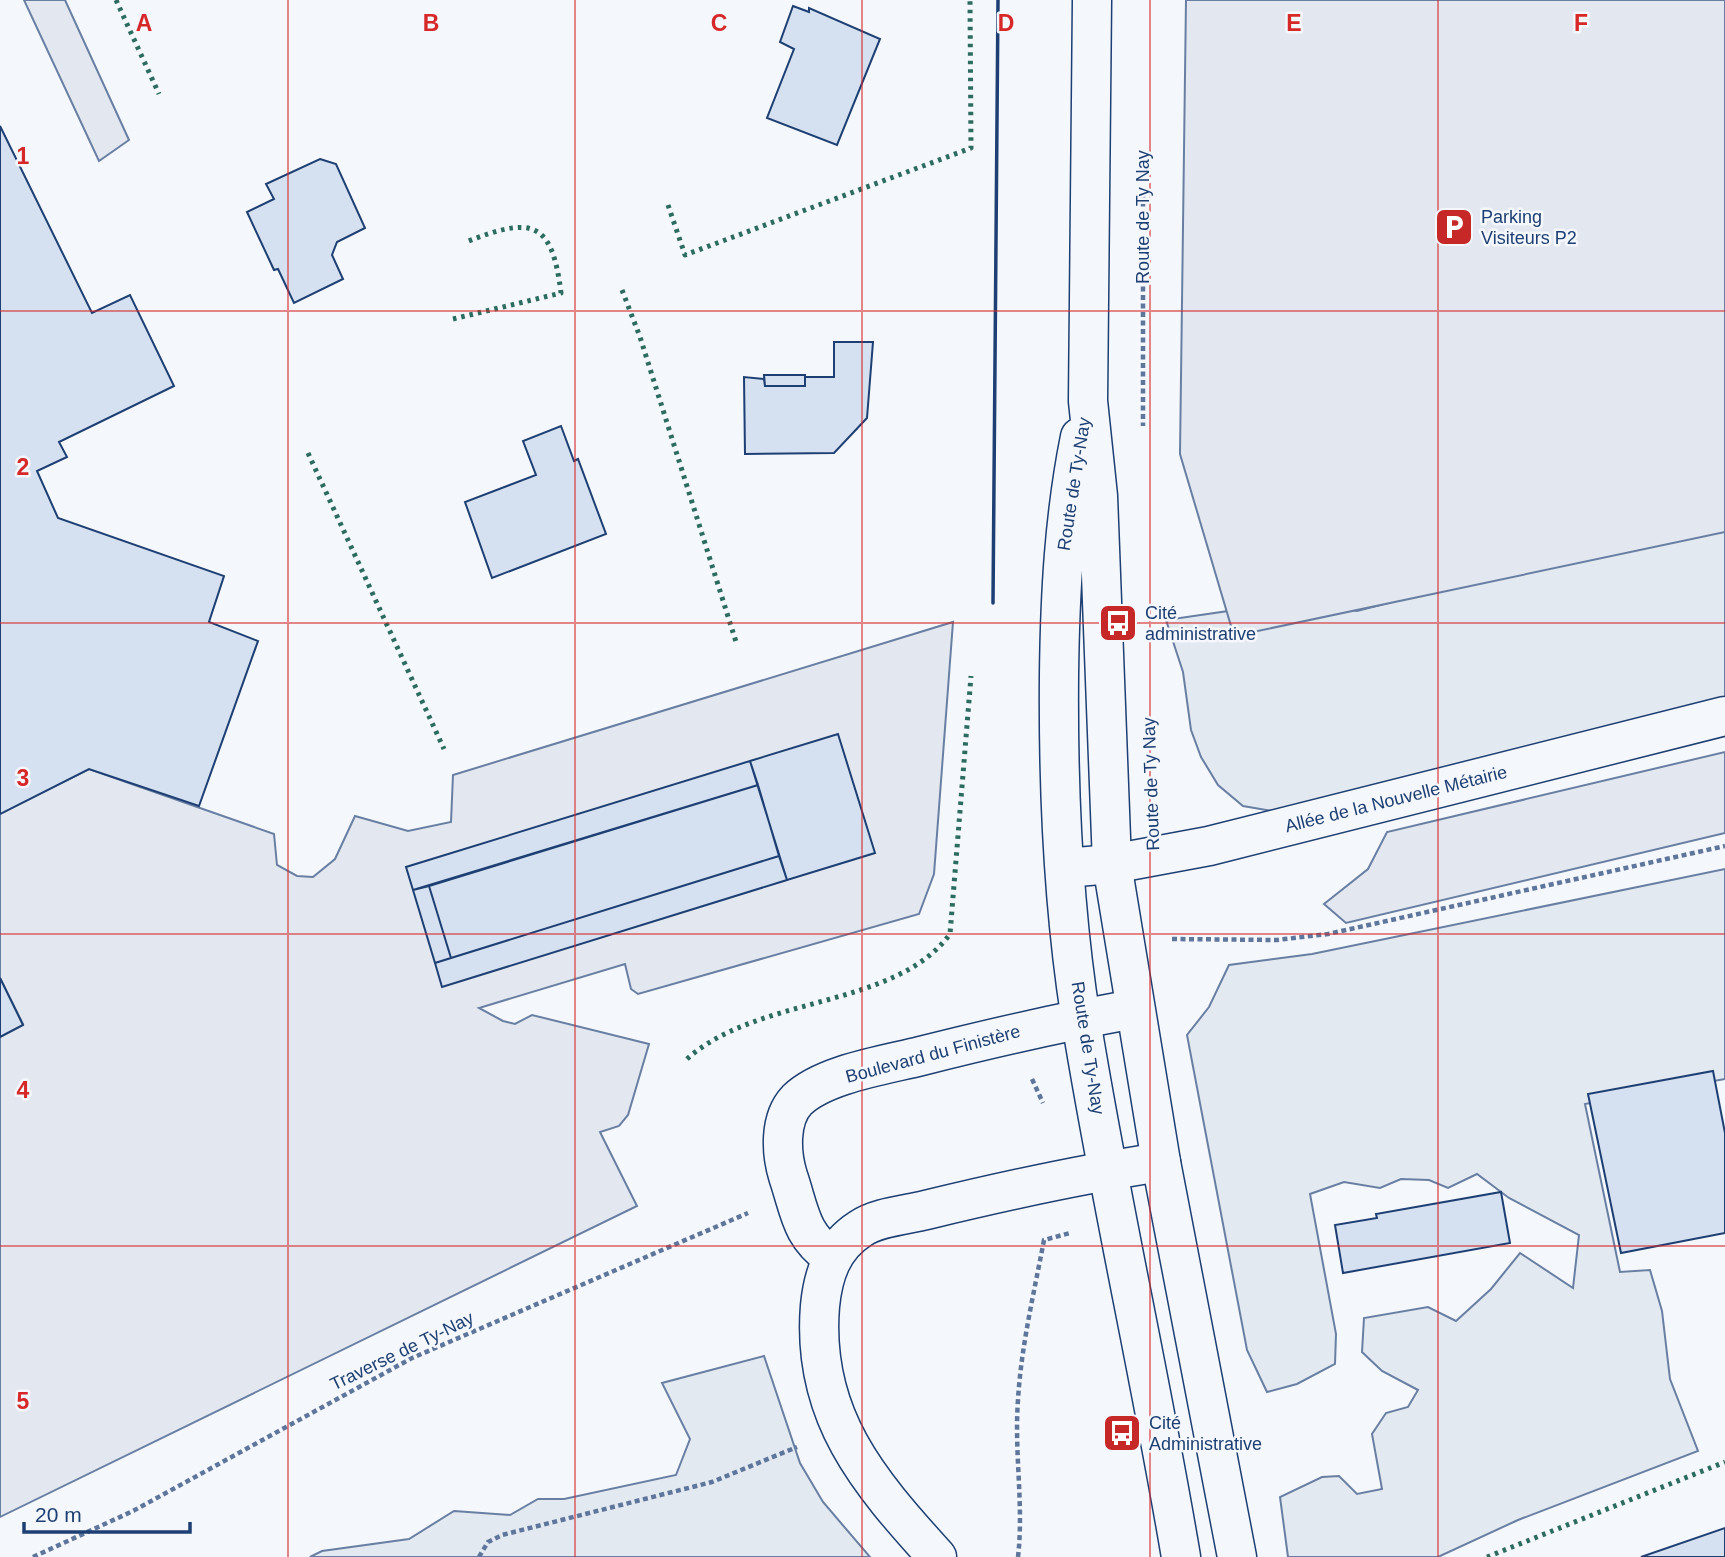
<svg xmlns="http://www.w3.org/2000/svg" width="1725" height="1557" font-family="Arial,sans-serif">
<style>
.green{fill:#e3e9f0;stroke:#687fa3;stroke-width:2}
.parking{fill:#e3e8f0;stroke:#687fa3;stroke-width:2}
.building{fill:#d5e0f0;stroke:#1d3f73;stroke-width:2}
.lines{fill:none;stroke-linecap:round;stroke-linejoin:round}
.minor-casing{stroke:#1d3f73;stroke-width:41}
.major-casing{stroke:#1d3f73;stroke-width:41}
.path{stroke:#5e769c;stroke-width:4.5;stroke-dasharray:5 3.5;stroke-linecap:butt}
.minor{stroke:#f4f7fb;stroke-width:38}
.major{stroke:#f4f7fb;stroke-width:38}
.hedge{stroke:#2c6c60;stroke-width:5;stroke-dasharray:3.5 5;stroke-linecap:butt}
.wall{stroke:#1d3f73;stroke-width:3.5}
.grid{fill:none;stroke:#d62828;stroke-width:2;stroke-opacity:0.55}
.labels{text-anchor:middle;stroke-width:5;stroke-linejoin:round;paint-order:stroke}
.street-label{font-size:18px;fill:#1d3f73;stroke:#f4f7fb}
.poi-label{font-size:18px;fill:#1d3f73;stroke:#f4f7fb;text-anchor:start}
.grid-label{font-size:23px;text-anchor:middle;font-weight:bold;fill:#d62828;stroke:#f4f7fb;stroke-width:5;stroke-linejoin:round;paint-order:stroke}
</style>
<rect width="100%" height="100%" fill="#f4f7fb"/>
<path class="green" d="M1725,517V732L1313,818L1243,806L1218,785L1201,757L1191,730L1183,672L1166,620L1297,601L1357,611Z
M1725,869V1079L1585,1104L1620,1272L1650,1270L1662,1311L1670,1379L1698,1451L1518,1520L1438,1557H1288L1280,1497L1322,1477L1339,1476L1357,1494L1382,1489L1372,1434L1386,1413L1408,1407L1418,1390L1382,1371L1362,1352L1364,1318L1428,1307L1456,1321L1491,1289L1520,1253L1573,1288L1579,1235L1509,1198L1477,1174L1448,1188L1429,1180L1401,1179L1380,1188L1344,1182L1310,1194L1336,1334L1335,1364L1297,1384L1267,1392L1247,1350L1187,1035L1209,1007L1229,965L1312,954Z
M764,1356L800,1463L823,1502L870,1557H310L322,1551L409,1539L454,1511L510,1515L538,1499H564L676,1475L690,1439L662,1383Z"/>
<path class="parking" d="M24,0H65L129,140L99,161Z
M1186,0H1725V532L1234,636L1180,454Z
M953,622L934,874L919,914L638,994L631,989L625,964L479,1008L503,1021L515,1024L532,1015L649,1044L628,1115L619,1126L600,1132L637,1206L0,1517V1036L23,1024L0,978V814L89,769L274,834L277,865L297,876L313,877L335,859L355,816L408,831L451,822L453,775Z
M1725,752V833L1346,923L1324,904L1368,869L1387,832Z"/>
<path class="building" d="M793,6L809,12V8L880,39L837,145L767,118L794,49L780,42Z
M0,126L92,313L130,295L174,386L59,442L67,457L37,471L58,518L224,576L209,622L258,641L199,806L89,769L0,814Z
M320,159L336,164L365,228L337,242L332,255L343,279L294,303L278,269L274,270L247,212L274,199L266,184Z
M834,342H873L867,418L834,453L745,454L744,377L764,379L765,386H805V377H834Z
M764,375H805V386H765Z
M561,426L574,461L578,459L606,534L492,578L465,502L536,475L523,441Z
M838,734L875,853L787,880L750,761Z
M750,761L758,785L413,890L406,867Z
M758,785L779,856L451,958L429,886Z
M779,856L787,880L442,987L435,963Z
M429,886L451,958L435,963L413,890Z
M0,978L23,1025L0,1037Z
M1713,1071L1725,1133V1233L1621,1253L1588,1094Z
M1501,1192L1510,1243L1343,1273L1335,1225L1377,1218L1376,1214Z
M1725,1528V1557H1641Z"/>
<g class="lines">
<defs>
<path id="minor" d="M1065,868L1112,864L1209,846L1725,716
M832,1257C800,1235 800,1211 788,1176C781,1153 779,1119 797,1100C824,1074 885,1065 921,1056C992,1038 1062,1022 1134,1009
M937,1557C868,1481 811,1415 820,1306C823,1275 832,1247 860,1229C877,1217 906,1215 926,1210C1004,1191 1082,1174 1161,1162"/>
<path id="major" d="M1092,0L1088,401L1098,496L1112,864L1161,1162L1237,1557
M1080,437C1064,517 1060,594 1059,675C1058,789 1063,907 1081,1020C1110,1200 1151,1378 1181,1557"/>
</defs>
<use href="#minor" class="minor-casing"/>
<use href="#major" class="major-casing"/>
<path class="path" d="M1143,193V426
M1172,939L1277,940L1328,934L1725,846
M1032,1079L1043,1103
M33,1557L133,1511L412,1358L748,1213
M479,1557L488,1542L502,1535L712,1482L797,1447
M1018,1557C1024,1505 1014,1453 1018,1400C1021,1347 1034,1293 1044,1240L1070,1233"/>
<use href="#minor" class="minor"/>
<use href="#major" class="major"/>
<path class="hedge" d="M116,0L159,94
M668,205L685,255L971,148L970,0
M622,290L640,337L737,645
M453,319L561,293C552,220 532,216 466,242
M308,453L444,749
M687,1059C758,995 895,1009 950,934L971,676
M1487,1557L1725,1462"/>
<path class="wall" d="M993,603L998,0"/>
</g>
<path class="grid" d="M288,0V1557M575,0V1557M862,0V1557M1150,0V1557M1438,0V1557M0,311H1725M0,623H1725M0,934H1725M0,1246H1725"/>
<defs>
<symbol id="parking-square" viewBox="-11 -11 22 22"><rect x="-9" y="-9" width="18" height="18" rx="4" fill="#c62828" stroke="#f4f7fb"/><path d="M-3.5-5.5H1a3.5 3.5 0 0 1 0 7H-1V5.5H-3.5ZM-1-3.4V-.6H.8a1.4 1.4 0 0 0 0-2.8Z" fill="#fff"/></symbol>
<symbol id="bus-square" viewBox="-11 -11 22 22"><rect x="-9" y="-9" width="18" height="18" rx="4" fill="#c62828" stroke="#f4f7fb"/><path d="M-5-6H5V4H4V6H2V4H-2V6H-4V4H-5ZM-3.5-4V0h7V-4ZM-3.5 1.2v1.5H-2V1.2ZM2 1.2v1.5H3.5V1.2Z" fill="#fff"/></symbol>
</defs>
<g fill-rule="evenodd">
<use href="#parking-square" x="1432" y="205" width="44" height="44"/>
<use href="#bus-square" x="1096" y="601" width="44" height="44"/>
<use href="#bus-square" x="1100" y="1411" width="44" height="44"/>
</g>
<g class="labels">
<g class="street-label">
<text transform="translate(1143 217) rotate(-90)" y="6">Route de Ty Nay</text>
<text transform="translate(1074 484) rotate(-81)" y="6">Route de Ty-Nay</text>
<text transform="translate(1151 784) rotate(-92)" y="6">Route de Ty Nay</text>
<text transform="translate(1396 799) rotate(-14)" y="6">Allée de la Nouvelle Métairie</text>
<text transform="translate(1088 1048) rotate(81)" y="6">Route de Ty-Nay</text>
<text transform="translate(933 1054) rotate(-15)" y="6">Boulevard du Finistère</text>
<text transform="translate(402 1351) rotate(-26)" y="6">Traverse de Ty-Nay</text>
</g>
<g class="poi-label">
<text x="1481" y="223">Parking<tspan x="1481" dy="21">Visiteurs P2</tspan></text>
<text x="1145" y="619">Cité<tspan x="1145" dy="21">administrative</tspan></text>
<text x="1149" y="1429">Cité<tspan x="1149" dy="21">Administrative</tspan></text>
</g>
</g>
<g class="grid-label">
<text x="144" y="31">A</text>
<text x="431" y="31">B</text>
<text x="719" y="31">C</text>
<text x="1006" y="31">D</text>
<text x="1294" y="31">E</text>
<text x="1581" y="31">F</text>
<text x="23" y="164">1</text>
<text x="23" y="475">2</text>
<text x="23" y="786">3</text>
<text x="23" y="1098">4</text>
<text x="23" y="1409">5</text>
</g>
<path d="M24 1522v10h166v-10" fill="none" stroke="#1d3f73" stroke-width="3.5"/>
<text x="35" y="1522" font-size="21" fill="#1d3f73" stroke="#f4f7fb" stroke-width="5" paint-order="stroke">20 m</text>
</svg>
